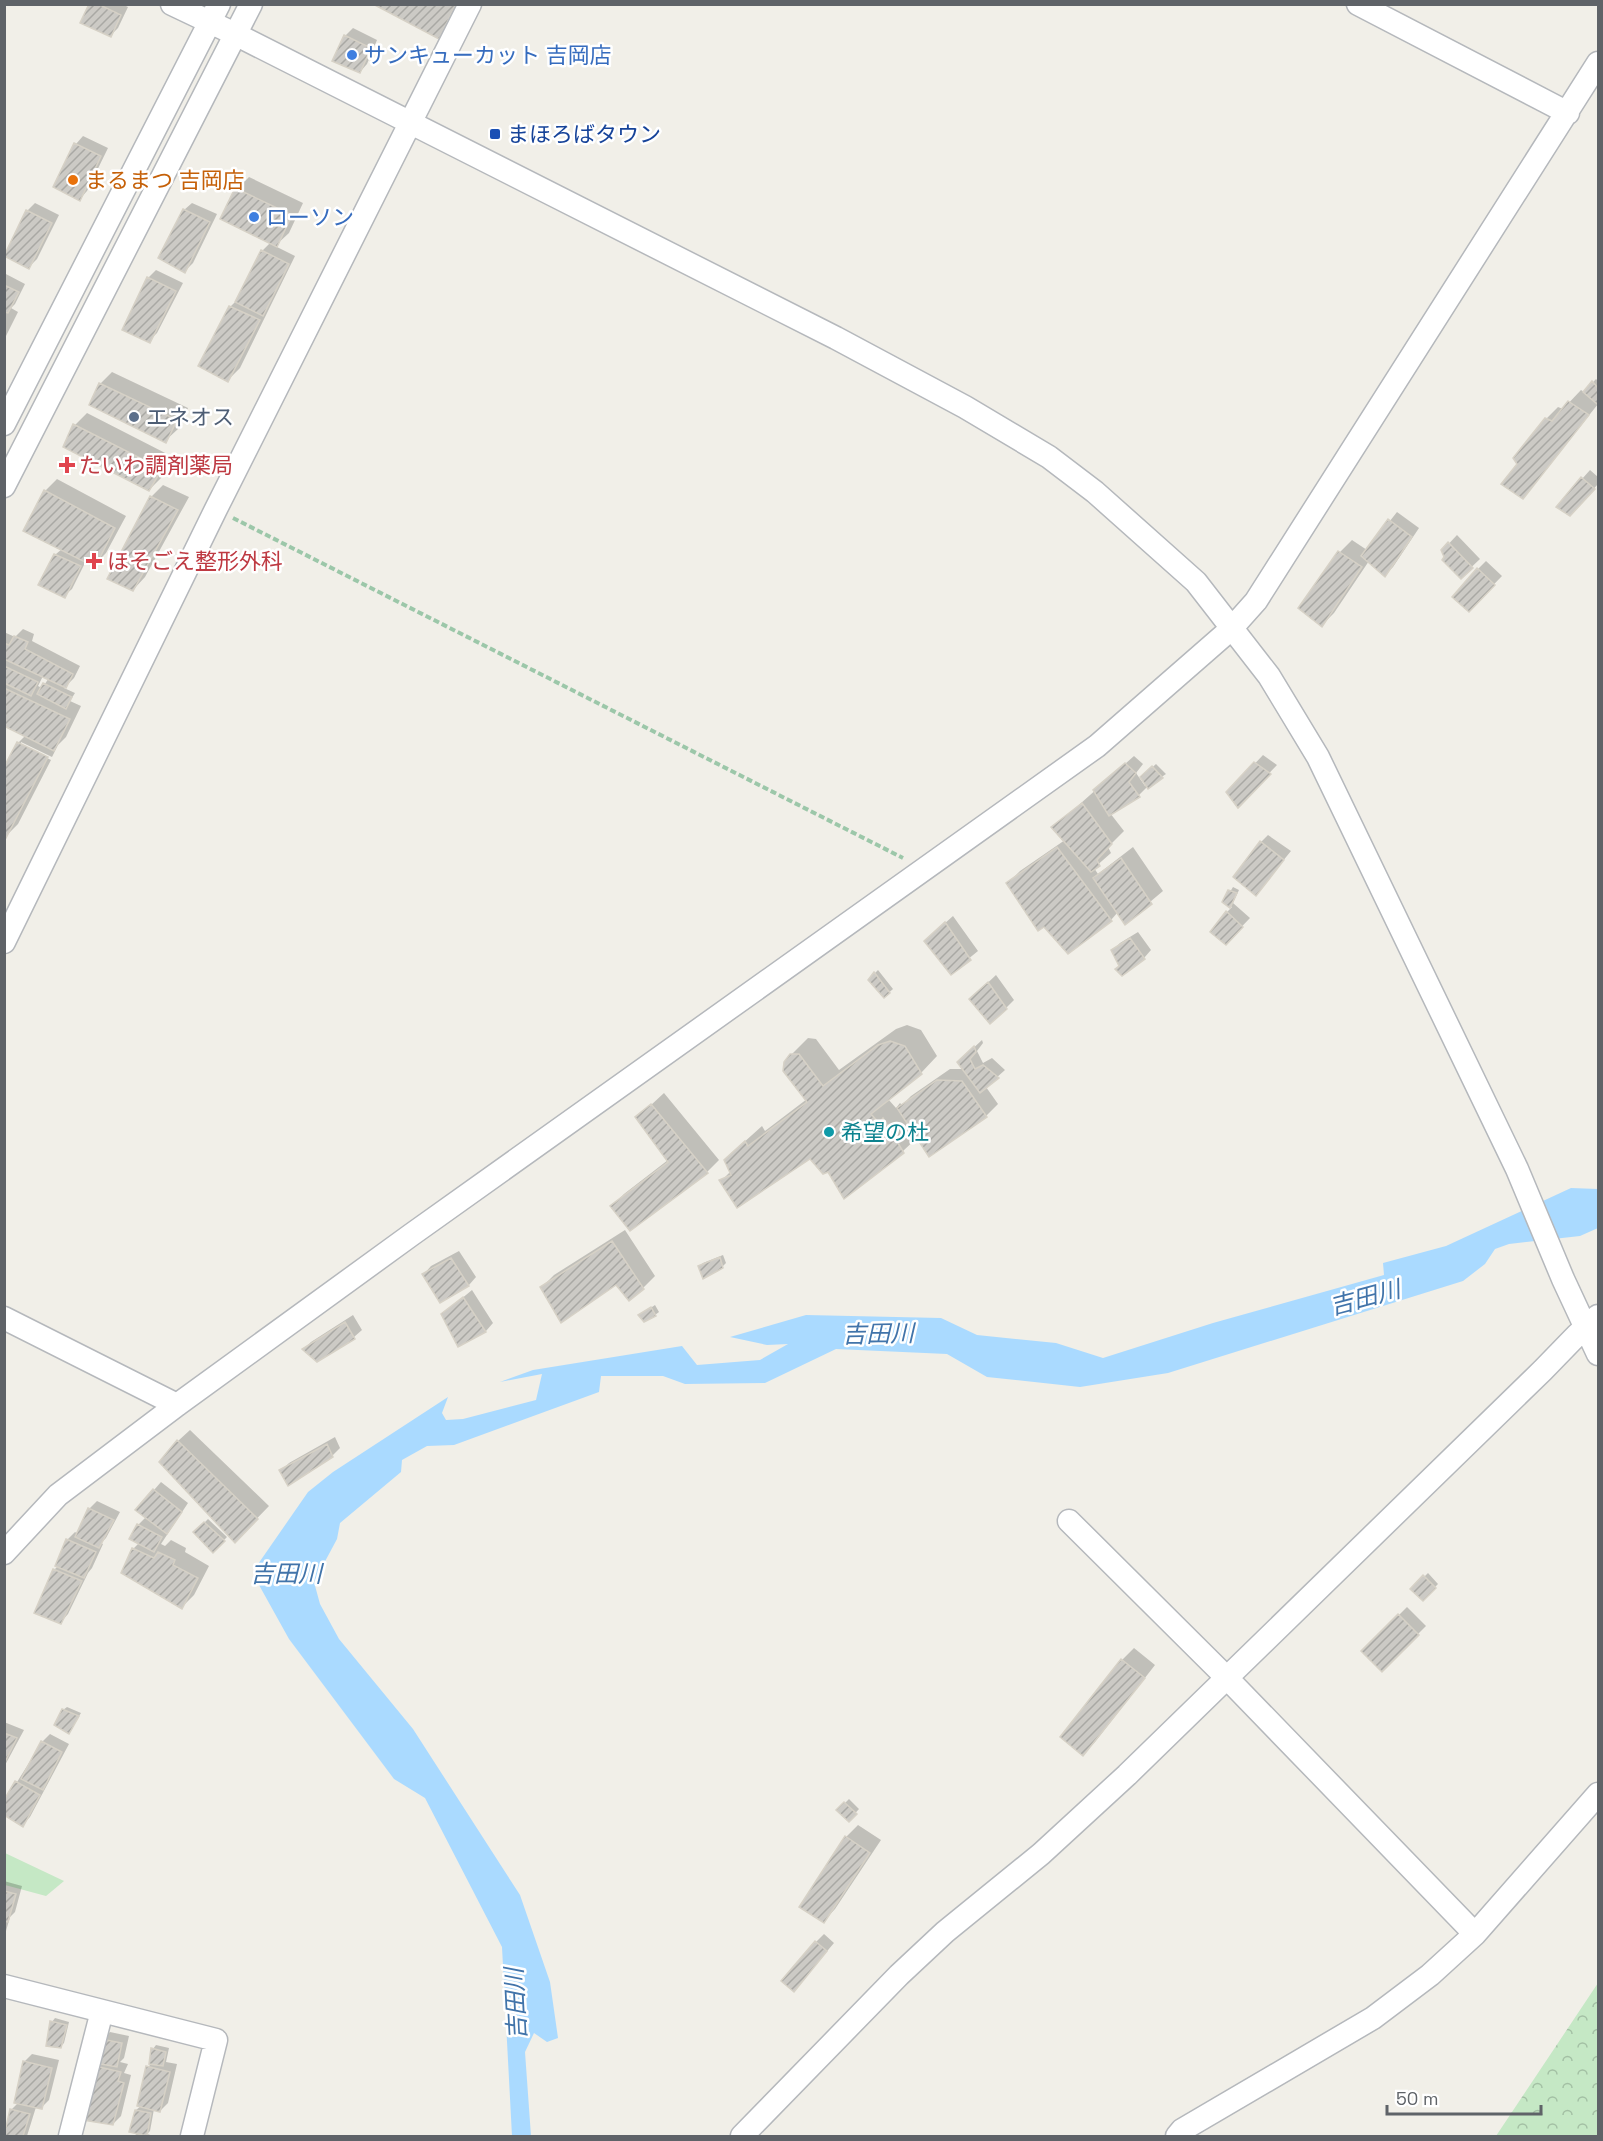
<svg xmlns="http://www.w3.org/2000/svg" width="1603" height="2141" font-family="'Space Grotesk','Noto Sans JP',sans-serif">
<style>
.forest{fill:url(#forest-crowns)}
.park{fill:#c5e8c5}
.water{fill:#aadaff}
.shadow{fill:#0003;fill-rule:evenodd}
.building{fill:url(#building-hatch);stroke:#d6d1c6;stroke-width:1.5}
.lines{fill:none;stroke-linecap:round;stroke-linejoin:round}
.minor-casing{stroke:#b5b8bc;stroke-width:25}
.path{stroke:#9cc7a9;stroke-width:4;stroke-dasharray:6 3;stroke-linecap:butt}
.minor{stroke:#fff;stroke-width:22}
.shop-dot{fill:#3f7fe0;stroke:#fff;stroke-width:2}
.transit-dot{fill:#1a4fb4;stroke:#fff;stroke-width:2}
.food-dot{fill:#e8710a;stroke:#fff;stroke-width:2}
.service-dot{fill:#5c6f8a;stroke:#fff;stroke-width:2}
.health-dot{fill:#e0444e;stroke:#fff;stroke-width:2}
.culture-dot{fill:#0f9aa8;stroke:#fff;stroke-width:2}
.labels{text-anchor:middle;stroke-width:5;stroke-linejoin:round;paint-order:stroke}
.shop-label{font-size:22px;fill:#366cbe;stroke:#fff;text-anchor:start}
.transit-label{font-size:22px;fill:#164399;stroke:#fff;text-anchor:start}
.food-label{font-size:22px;fill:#c56008;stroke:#fff;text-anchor:start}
.service-label{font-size:22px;fill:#4e5e75;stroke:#fff;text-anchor:start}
.health-label{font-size:22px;fill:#be3a42;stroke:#fff;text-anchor:start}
.culture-label{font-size:22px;fill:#0d838f;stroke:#fff;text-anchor:start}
.water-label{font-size:24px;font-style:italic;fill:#4174aa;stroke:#fff}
</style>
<defs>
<pattern id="forest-crowns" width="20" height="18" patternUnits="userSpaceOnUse" patternTransform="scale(1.5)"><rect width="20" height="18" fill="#c5e8c5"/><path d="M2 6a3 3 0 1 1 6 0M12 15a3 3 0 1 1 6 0" fill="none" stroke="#a3c0a4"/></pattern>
<pattern id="building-hatch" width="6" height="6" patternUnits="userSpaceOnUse" patternTransform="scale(1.5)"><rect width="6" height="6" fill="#cccac5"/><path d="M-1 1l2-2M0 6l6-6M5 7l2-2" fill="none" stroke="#a9a8a4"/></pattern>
</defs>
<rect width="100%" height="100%" fill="#f1efe8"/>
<path class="forest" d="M1598,1983V2136H1496Z"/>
<path class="park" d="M4,1853H5L64,1881L46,1896L5,1885Z"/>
<path class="water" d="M1571,1188L1598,1189V1228L1580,1236L1509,1244L1495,1249L1485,1264L1463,1281L1168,1373L1080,1387L987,1377L947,1354L836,1349L765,1383L685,1384L663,1376H601L599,1392L454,1445L427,1446L402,1460L401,1472L340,1523L337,1539L314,1582L320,1604L339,1639L413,1729L520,1895L550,1982L558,2038L547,2042L534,2033L525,2052L531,2136H512L502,1947L425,1798L394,1779L289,1639L259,1585L256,1567L308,1492L333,1472L448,1397L442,1413L446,1420L463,1419L536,1400L542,1374L500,1382L533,1370L682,1346L697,1365L760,1360L788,1344L767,1345L730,1337L806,1315L941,1318L977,1335L1056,1343L1103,1358L1213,1323L1384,1275L1383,1263L1446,1246Z"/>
<path class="shadow" d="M90,4H122L128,7L118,28L111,35Z
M377,4H463L455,21L439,37Z
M353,28L377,40L367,64L360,72L345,36Z
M83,136L108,148L87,191L80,199L55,187L76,144Z
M249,177L303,203L289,233L275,246L295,256L240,368L228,380L230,307L237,300L262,251L271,242L237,189Z
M35,203L59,215L37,259L29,267L5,255L27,211Z
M192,203L217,214L193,263L185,271L184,210Z
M156,270L183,283L157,333L149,341L124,329L148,278Z
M4,273L25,284L15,304L11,308L18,312L4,340Z
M112,372L188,408L178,429L165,441L100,384Z
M1596,379L1598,381V404L1534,485L1522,497L1519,464L1546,419L1558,407L1563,409L1581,390L1584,392Z
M87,413L173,457L161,478L149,490L65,446L75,425Z
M1590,470L1598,477V484L1578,506H1558Z
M57,479L126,516L106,553L94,565L86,561L72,589L64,596L40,584L56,554L62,549L45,491Z
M163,485L189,497L145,577L133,590L151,497Z
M1397,512L1419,528L1393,567L1385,575L1369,561L1334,613L1322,625L1300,607L1340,552L1352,540L1367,550Z
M1457,535L1480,559L1461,577L1442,551Z
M1486,561L1502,576L1469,610L1478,569Z
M23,629L34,634L32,641L80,666L74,678L64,688L75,693L70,701L81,706L66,737L58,745L52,757L21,742V745L51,760L18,824L4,838V771L18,743L26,735L4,724V632L15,637ZM43,676L49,678L42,688L38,686Z
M1263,755L1277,765L1238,805L1228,792Z
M1134,756L1143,764L1136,773L1145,786L1148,785L1142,777L1156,764L1166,774L1148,786L1139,795L1110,813L1124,831L1108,847L1111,853L1094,868L1098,874L1133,847L1163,891L1125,923L1118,912L1111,920L1008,883L1020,871L1065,840L1054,827Z
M1268,835L1291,851L1256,894L1261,842Z
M1233,887L1239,890L1233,903L1250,918L1226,943L1227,912L1232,907L1224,902Z
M953,916L978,951L951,973L934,933Z
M1138,932L1151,950L1144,958L1113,950L1120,943Z
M878,970L893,989L885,996L875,973Z
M996,975L1014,1000L1006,1008L979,991Z
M907,1025L921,1030L937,1056L921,1073L888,1099L896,1108L900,1103L902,1105L911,1096L950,1069H964L967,1054L982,1040L983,1043L977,1051L983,1063L992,1058L1005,1070L986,1087L998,1104L986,1116L918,1137L903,1151L845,1196L829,1170L810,1157L721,1181L731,1171L742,1144L762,1126L765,1131L807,1099L791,1055L808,1038L816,1039L839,1070L896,1029Z
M664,1093L719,1160L707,1172L630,1229L612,1206L624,1194L668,1160L637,1118Z
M625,1230L655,1276L643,1288L616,1283L542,1287L554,1275Z
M459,1251L476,1277L469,1285L441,1301L424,1274L431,1266Z
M723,1255L726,1263L722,1267L700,1266L703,1263Z
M472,1290L493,1323L486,1331L459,1345L443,1314Z
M655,1305L659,1312L655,1315H640Z
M353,1315L362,1330L354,1337L318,1361L304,1349L311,1342Z
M190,1430L269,1506L235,1541L178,1441Z
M335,1437L340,1448L332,1456L281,1471L289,1463Z
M161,1482L188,1503L161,1544L165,1546L171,1540L186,1548L185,1552L209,1566L194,1595L182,1607L123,1572L134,1548L139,1543L131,1538L139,1524L146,1517L154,1490Z
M97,1501L120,1512L106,1538L101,1543L103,1544L92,1568L88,1573L68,1614L61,1622L54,1570L58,1566L67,1540L75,1532L78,1534L89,1509Z
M208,1519L227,1537L213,1551L195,1532Z
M1428,1573L1438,1584L1423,1599L1412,1589Z
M1407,1607L1426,1626L1382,1670L1363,1651Z
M1134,1648L1155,1665L1095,1742L1083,1754L1122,1660Z
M67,1707L81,1713L72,1728L63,1710Z
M4,1722L24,1730L4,1767Z
M50,1734L69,1744L30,1817L22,1825L4,1803L42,1742Z
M849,1799L859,1809L849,1820L838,1810Z
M858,1825L881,1840L835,1909L823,1922L846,1837Z
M4,1881L22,1886L15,1912L10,1917L4,1938Z
M824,1934L834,1943L801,1982L816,1942Z
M55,2018L69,2022L64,2043L61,2046L52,2022Z
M110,2032L129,2036L124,2058L120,2062L128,2064L124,2073L131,2075L121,2116L113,2124L83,2119L102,2040Z
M156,2045L169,2048L166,2062L177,2064L168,2103L160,2111L154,2109L150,2131L147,2134L154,2136H134L138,2133L136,2110L141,2106L148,2067L151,2064L153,2049Z
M32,2054L59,2060L49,2100L41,2108L36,2107L27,2136H4L11,2110L19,2102L24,2062Z"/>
<path class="building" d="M89,4H98L121,15L111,37L80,23Z
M373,4H456L439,39Z
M344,35L371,48L360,73L332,61Z
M74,143L101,156L80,201L53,187Z
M235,188L292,215L277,247L220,219Z
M183,209L210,222L185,273L158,258Z
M26,210L52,223L29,269L4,256Z
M261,250L289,264L263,316L235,302Z
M147,277L176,291L150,343L122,330Z
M4,285L19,292L8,313L4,312Z
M229,306L260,320L228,382L198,366Z
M1592,381L1598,388V403L1597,404L1583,392Z
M99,383L177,420L166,443L89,405Z
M1568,401L1589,415L1523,499L1501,484L1517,464L1513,458L1545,418L1552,421Z
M73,424L162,469L149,491L63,447Z
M1581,477L1595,489L1570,516L1556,507Z
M44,490L115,528L95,567L23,531Z
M150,496L178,510L133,591L107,579Z
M1388,519L1412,537L1385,577L1361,556Z
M1448,542L1473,568L1461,579L1442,560L1444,557L1441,550Z
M1338,551L1362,567L1322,627L1298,608Z
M54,554L81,566L65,598L38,585Z
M1477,568L1495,585L1469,612L1452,597Z
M14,636L28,642L25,649L73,674L66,688L4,659V643L9,645Z
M4,666L38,682L31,696L4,683Z
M43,683L72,697L66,709L37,694Z
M4,688L70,719L54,751L4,726Z
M17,742L48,757L6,838L4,837V767Z
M1254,762L1271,774L1238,808L1226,792Z
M1125,763L1136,773L1129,782L1140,797L1109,816L1093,790Z
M1152,766L1163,778L1148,789L1140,777Z
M1082,803L1112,844L1097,860L1100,866L1091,872L1051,827Z
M1260,841L1284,860L1256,896L1233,877Z
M1057,847L1112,921L1068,954L1044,927L1038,931L1006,883Z
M1121,858L1152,904L1125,925L1093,878Z
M1228,890L1237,893L1230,908L1222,902Z
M1226,911L1243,927L1226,945L1210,932Z
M945,922L971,960L951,975L924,941Z
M1130,938L1145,959L1122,976L1115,969L1119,966L1111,950Z
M874,972L890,993L884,998L868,980Z
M988,982L1007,1009L990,1024L969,999Z
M890,1041L905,1046L922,1074L871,1114L879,1123L883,1118L904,1153L844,1199L828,1172L823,1174L810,1159L737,1208L719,1180L731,1175L724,1160L745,1141L748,1146L807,1102L783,1071L784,1062L790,1054H799L823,1086L878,1045Z
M974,1046L976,1052L970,1059L975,1069L983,1065L999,1078L980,1093L957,1062Z
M937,1080L962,1081L987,1117L929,1157L897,1108Z
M651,1104L708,1173L630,1231L610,1206L668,1162L635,1117Z
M612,1241L644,1289L629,1301L616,1285L561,1323L540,1287Z
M720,1257L723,1268L703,1279L698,1266Z
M451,1258L469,1286L440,1303L422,1274Z
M463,1297L486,1332L458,1347L441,1314Z
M651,1307L656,1316L644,1322L638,1315Z
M345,1322L355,1339L317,1362L302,1349Z
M177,1440L258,1519L235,1543L159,1462Z
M327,1444L333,1457L288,1486L279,1470Z
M153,1489L182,1512L167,1534L135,1510Z
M88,1508L114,1520L99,1548L75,1537Z
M204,1522L225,1541L213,1553L193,1532Z
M137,1524L162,1537L154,1552L129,1539Z
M66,1539L96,1552L84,1578L55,1566Z
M132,1548L154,1558L158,1552L175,1560L173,1565L198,1578L182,1609L121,1573Z
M53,1569L82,1581L61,1624L34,1613Z
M1423,1575L1436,1588L1423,1601L1410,1589Z
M1398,1614L1419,1635L1382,1672L1361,1651Z
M1121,1659L1145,1678L1083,1756L1060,1737Z
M62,1709L79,1716L69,1734L54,1725Z
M4,1733L17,1738L4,1764Z
M41,1741L62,1752L43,1790L21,1779Z
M15,1781L40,1795L23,1827L4,1815V1800Z
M844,1802L857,1814L849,1822L836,1810Z
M845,1836L870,1853L824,1923L799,1907Z
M4,1891L16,1894L8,1922L4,1921Z
M815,1941L827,1951L794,1992L781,1981Z
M50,2021L67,2025L61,2048L46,2046Z
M101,2039L122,2043L117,2067L95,2063Z
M151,2048L166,2052L163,2066L149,2064Z
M23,2061L52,2068L42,2109L14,2103Z
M95,2066L121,2072L118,2081L124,2083L113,2125L82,2120Z
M146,2066L170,2072L160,2112L137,2106Z
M10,2109L30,2114L23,2136H4Z
M135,2110L151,2113L147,2136L129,2132Z"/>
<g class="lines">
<defs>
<path id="minor" d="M172,4L235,34L836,338L965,407L1049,457L1095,492L1196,582L1269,676L1318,757L1517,1169L1563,1279L1598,1354
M1358,4L1568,113
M4,424L219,4
M4,486L251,4
M4,942L216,509L470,4
M4,1318L177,1405
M1069,1521L1226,1677L1475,1934
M4,1553L58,1495L177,1405L411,1235L1097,746L1231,629L1256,601L1598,63
M4,1986L216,2040L192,2136
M70,2136L102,2011
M742,2136L899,1975L945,1932L1041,1854L1127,1775L1543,1370L1577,1335L1598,1316
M1177,2136L1182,2130L1373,2018L1430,1975L1475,1934L1598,1794"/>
</defs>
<use href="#minor" class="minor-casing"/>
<path class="path" d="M233,518L903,858"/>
<use href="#minor" class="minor"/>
</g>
<g class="shop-dot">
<circle cx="352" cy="55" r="6"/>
<circle cx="254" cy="217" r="6"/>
</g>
<rect class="transit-dot" x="489" y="128" width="12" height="12" rx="3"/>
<circle class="food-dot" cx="73" cy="180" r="6"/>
<circle class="service-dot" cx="134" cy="417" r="6"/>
<g class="health-dot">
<path d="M64 456h6v6h6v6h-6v6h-6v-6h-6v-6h6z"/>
<path d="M91 552h6v6h6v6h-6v6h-6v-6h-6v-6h6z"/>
</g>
<circle class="culture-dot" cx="829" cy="1132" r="6"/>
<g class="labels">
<g class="shop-label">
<text x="364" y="63">サンキューカット 吉岡店</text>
<text x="266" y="225">ローソン</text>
</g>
<g class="transit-label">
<text x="507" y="142">まほろばタウン</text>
</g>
<g class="food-label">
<text x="85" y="188">まるまつ 吉岡店</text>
</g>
<g class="service-label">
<text x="146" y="425">エネオス</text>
</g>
<g class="health-label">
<text x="79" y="473">たいわ調剤薬局</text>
<text x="107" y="569">ほそごえ整形外科</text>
</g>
<g class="culture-label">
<text x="841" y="1140">希望の杜</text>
</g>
<g class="water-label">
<text transform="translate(1365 1298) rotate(-15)" y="8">吉田川</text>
<text transform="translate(878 1334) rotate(-1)" y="8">吉田川</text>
<text x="286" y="1582">吉田川</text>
<text transform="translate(516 2004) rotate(-93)" y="8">吉田川</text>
</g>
</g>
<rect width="1603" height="2141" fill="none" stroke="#5f6368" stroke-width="12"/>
<path d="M1387 2105v9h154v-9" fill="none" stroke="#5f6368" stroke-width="3"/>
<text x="1396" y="2105" font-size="18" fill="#5f6368" stroke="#ffffff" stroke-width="4.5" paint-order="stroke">50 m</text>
</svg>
